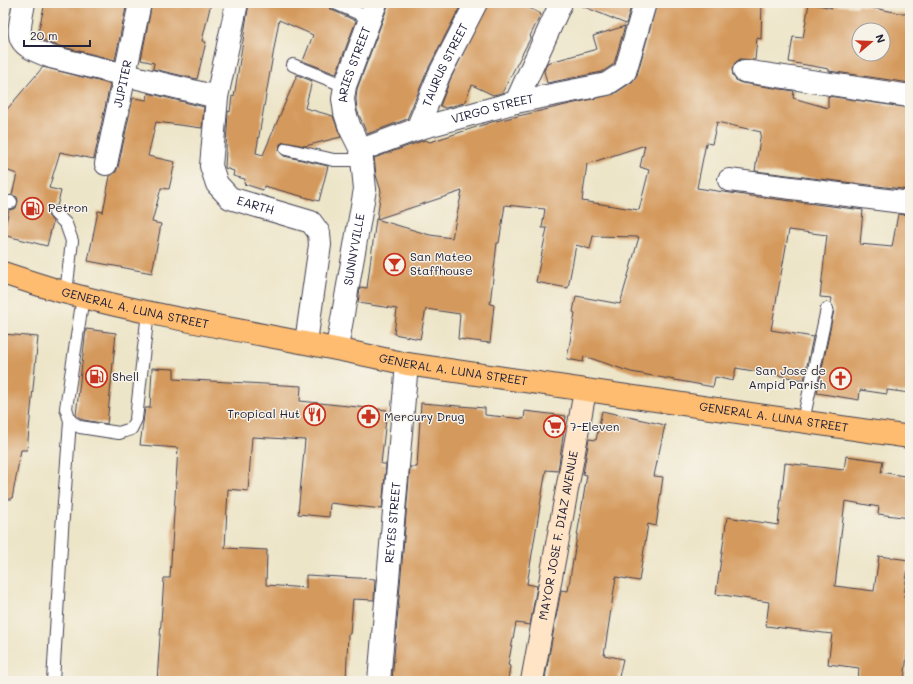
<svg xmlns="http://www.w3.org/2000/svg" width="913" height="684" font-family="Mali,sans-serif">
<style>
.building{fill:#d4995b;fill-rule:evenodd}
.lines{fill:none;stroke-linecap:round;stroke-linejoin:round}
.lane-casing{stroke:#403f50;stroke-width:14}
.street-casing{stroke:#403f50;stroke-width:24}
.secondary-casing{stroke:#403f50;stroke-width:24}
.primary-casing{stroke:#403f50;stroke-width:24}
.lane{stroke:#fff;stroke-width:12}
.street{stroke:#fff;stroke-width:22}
.secondary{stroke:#ffe4c6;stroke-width:22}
.primary{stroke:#febc70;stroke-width:22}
.labels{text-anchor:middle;stroke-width:3;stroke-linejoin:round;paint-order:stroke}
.street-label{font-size:12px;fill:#22223b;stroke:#f7f3e8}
.poi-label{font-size:12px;fill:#22223b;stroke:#f7f3e8;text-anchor:start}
</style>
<rect width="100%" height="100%" fill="#f7f3e8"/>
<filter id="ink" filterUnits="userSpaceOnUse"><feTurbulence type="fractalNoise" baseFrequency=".025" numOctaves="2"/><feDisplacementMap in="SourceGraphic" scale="8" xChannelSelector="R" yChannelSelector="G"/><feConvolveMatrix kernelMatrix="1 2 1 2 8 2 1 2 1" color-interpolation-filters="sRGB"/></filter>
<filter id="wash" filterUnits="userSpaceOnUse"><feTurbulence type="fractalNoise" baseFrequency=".012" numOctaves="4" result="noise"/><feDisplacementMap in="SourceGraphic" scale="16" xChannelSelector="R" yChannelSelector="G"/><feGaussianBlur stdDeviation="0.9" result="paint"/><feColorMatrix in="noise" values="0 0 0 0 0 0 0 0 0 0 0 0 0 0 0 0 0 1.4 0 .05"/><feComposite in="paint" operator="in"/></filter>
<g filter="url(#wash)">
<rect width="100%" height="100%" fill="#ede5c8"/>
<g id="blocks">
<path class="building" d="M45,3H127L115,60L55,45L37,37Z
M152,3H211L202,41L206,42L197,79L153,69L154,63L141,60Z
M249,3H325L332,10L356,21L336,74L303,61L313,35L279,20L256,153L263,155L297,75L312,81L305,108L333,116L341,137L305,146L284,142L280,144L279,151L284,156L328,166L319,201L264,186L263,190L244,184L245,179L233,176L234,171L225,168L228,111L230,112L232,96L234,97Z
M389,3H462L428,69L407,119L367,134L357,110L356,99L357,89Z
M488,3H519L541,14L530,36L531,37L502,93L493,95L472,85L464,103L445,108L440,106L450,80Z
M575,3H632L626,24Z
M657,3H762L761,39L757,38L755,60L740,59L735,63L732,69L733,76L737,81L742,83L794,91L793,98L828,108V96L910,108V190L755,171L761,132L717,122L712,144L706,143L697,188L751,196L863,210L860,244L892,247L898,214L910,215V393L887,390V394L860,390L859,400L817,393L834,310L831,303L832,298L820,297L827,235L789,230L771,330L813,337L804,380L736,368L733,381L715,377L713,387L631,372L584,356L583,362L567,359L575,313L573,312L576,296L620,304L639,237L593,236L590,249L576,245L568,288L536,282L547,228H542L545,209L505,205L499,243H497L490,304L494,305L490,343L458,339L460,314L426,309L420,339L394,334L397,309L358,303L360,287L367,288L376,219L430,235L452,238L462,191L377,219L381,191L376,175L374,158L425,140L430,142L492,122L614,94L632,82L637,75ZM645,145L640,167L649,170L639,210L582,201L587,164Z
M809,3L832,8V5L857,7L858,5L910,15V83L829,71V69L789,62L793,37L803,38ZM859,30H883V54H859Z
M625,26L614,64L602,72L547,83L544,71L547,63L597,49L593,36Z
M43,67L110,84L94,159L60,152L49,188L61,191L57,206L50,207L48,211V215L53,222L47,246L3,235L9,210L16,208L18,201L17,197L12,195L17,174L3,169V114Z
M148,93L204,107L202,128L156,122L148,156L175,162L169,189L161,188L152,222L161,224L152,273L88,261L98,211L103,212L110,176L116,172L118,167L133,98L147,100Z
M86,329L116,333L107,424L83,420L76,415Z
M3,334L38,337L27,450H21L12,499H3Z
M152,368L174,369V379L301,386L300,401L387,410L381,464H386L382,509L330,503L329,517L298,514L305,440L252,437L248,491L228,489L225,548L267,550L266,585L306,588V575L375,579L374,600L353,599L350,634H348L346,681H157L164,578H170L178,448L140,445L145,408H150Z
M421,403L485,408V415L524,419L525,411L566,416L558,471L546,470L527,584L537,586L530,625L516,623L508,665L510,666L508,681H392L410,467H417Z
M602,411L665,425L654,476L663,477L656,526L648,524L639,581L616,577L604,655L623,659L618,681H558L545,678L561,590L568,591L587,475L583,474L589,439L596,440Z
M846,456L883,461L881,472L910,477V518L878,514L879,507L845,501L835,586L874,591L879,556L909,560L904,597L910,598V629L904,681H858L859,668L828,664L832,634L766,626L769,602L716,594L727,517L778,525L785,463L844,470Z"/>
</g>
</g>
<g filter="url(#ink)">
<use href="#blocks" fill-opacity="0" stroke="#403f50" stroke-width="1"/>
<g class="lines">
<defs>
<path id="lane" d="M335,3L369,18
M293,65L345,86
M286,149L334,160H362
M3,203L11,202
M55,213L66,224L72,241L66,293
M83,297L66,408L70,421L80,427L119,433L131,429L136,419L148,312
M803,421L827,309
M53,681L62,530L70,421"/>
<g id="street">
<path d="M24,3C17,40 14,43 51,57L217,97"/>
<path id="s1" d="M237,3L217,97L211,166L217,184L230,198L311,222L319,233L320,245L306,342"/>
<path d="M744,71L910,96"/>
<path d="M516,102L561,3"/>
<path id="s2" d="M417,129L439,75L476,3"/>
<path id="s3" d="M361,150L417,129L516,102L607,84L625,72L645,3"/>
<path id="s4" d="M106,164L140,3"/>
<path d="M729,180L910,203"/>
<path id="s5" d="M337,348L365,189L361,150L350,128L345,113L343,99L345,86L376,3"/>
<path id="s6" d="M379,681L407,364"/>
</g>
<g id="secondary">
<path id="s7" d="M532,681L585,391"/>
</g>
<g id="primary">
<path id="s8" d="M3,273C24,280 45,287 67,293C179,323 294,338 407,364L910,437"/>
</g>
</defs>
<use href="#lane" class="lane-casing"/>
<use href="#street" class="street-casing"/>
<use href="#secondary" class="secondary-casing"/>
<use href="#primary" class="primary-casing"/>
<use href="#lane" class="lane"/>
<use href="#street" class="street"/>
<use href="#secondary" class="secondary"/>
<use href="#primary" class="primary"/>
</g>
</g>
<defs>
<symbol id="fuel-ring" viewBox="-11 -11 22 22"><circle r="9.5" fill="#f7f3e8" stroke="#c8321e" stroke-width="1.5"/><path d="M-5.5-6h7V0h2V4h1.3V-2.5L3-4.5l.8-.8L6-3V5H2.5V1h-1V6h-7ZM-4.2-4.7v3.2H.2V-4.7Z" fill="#c8321e"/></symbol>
<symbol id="bar-ring" viewBox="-11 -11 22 22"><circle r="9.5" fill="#f7f3e8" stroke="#c8321e" stroke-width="1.5"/><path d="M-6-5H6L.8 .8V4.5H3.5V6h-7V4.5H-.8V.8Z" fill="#c8321e"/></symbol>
<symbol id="church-ring" viewBox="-11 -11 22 22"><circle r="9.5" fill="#f7f3e8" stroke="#c8321e" stroke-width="1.5"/><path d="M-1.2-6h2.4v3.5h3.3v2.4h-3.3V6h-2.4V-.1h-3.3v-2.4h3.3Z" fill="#c8321e"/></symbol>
<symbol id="restaurant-ring" viewBox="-11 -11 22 22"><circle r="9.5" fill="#f7f3e8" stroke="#c8321e" stroke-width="1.5"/><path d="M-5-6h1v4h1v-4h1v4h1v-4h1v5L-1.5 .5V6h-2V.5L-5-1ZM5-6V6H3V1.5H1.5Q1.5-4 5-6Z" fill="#c8321e"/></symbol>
<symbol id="pharmacy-ring" viewBox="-11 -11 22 22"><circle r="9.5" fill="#f7f3e8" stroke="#c8321e" stroke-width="1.5"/><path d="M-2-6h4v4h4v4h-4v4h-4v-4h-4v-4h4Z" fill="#c8321e"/></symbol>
<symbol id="supermarket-ring" viewBox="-11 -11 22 22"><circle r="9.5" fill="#f7f3e8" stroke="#c8321e" stroke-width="1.5"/><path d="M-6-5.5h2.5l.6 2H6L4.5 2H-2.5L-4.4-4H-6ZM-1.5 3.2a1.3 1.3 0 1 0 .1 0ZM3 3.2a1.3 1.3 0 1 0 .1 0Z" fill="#c8321e"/></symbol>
</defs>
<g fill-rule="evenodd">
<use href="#fuel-ring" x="20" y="196" width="25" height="25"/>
<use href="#bar-ring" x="382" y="252" width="25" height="25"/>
<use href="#fuel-ring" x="84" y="364" width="25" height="25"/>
<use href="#church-ring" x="828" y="366" width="25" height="25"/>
<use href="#restaurant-ring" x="302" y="402" width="25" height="25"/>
<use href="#pharmacy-ring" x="356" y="404" width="25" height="25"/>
<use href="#supermarket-ring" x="542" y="414" width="25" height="25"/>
</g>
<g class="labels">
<g class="street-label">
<text dy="4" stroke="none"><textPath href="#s5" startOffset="291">ARIES STREET</textPath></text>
<text dy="4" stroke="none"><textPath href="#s2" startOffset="70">TAURUS STREET</textPath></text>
<text dy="4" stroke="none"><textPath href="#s4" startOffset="82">JUPITER</textPath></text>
<text dy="4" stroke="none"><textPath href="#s3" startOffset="138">VIRGO STREET</textPath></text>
<text dy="4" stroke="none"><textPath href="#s1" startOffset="230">EARTH</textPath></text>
<text dy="4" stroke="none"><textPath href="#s5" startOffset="100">SUNNYVILLE</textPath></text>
<text dy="4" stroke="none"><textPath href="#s8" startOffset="137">GENERAL A. LUNA STREET</textPath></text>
<text dy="4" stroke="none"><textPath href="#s8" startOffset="461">GENERAL A. LUNA STREET</textPath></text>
<text dy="4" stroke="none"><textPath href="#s8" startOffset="785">GENERAL A. LUNA STREET</textPath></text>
<text dy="4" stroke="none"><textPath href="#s6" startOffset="159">REYES STREET</textPath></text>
<text dy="4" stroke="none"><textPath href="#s7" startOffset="148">MAYOR JOSE F. DIAZ AVENUE</textPath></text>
</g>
<g class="poi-label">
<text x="48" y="212">Petron</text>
<text x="410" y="261">San Mateo<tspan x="410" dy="14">Staffhouse</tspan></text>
<text x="826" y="375" text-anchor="end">San Jose de<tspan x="826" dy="14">Ampid Parish</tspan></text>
<text x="112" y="381">Shell</text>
<text x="300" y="418" text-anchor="end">Tropical Hut</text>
<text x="384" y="421">Mercury Drug</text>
<text x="570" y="431">7-Eleven</text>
</g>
</g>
<rect width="913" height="684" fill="none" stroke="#f7f3e8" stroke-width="16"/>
<g transform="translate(871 42) rotate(71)"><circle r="19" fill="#f7f3e8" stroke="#a29fa3"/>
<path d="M0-3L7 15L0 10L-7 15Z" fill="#c8321e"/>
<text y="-6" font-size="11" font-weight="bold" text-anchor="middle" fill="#22223b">N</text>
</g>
<path d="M24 40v6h66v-6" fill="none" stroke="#22223b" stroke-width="2"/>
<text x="30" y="40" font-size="12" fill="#22223b" stroke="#f7f3e8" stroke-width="3" paint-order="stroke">20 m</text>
</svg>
